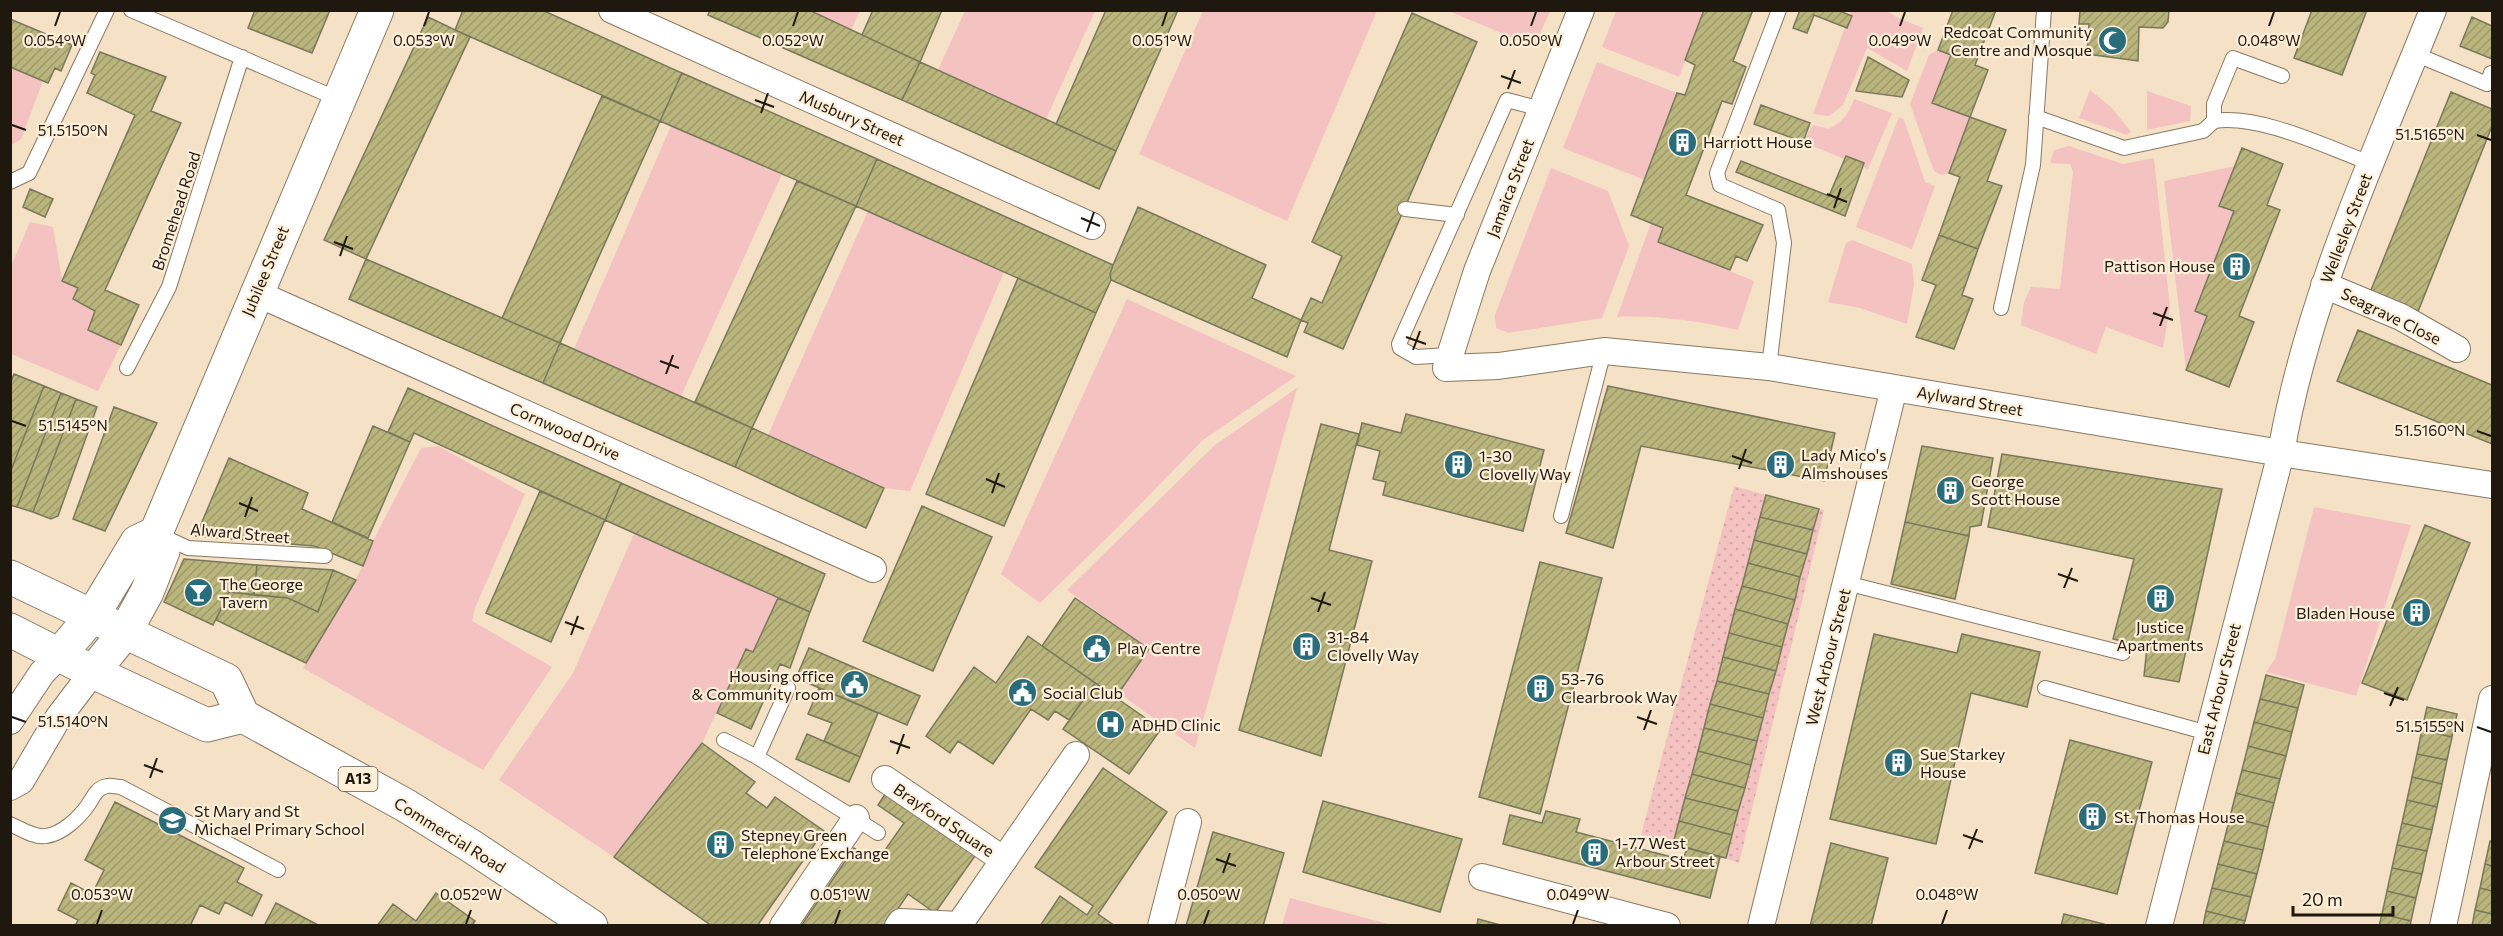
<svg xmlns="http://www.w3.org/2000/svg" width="2503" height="936" font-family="Commissioner,sans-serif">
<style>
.grass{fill:#f4c2c1}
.park{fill:url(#park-dots)}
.building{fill:url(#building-hatch);stroke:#79785b;stroke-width:1.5}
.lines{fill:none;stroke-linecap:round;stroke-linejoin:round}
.lane-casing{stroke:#8a7860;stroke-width:16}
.street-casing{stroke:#8a7860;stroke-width:28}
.secondary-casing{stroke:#8a7860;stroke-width:35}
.highway-casing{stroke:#8a7860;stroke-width:35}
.lane{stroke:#fff;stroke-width:14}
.street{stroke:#fff;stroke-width:26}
.secondary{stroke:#fff;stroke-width:33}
.highway{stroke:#fff;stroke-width:33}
.ticks{fill:none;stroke:#1f180f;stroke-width:2}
.labels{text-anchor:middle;stroke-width:4.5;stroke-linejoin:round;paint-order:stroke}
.shield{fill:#feefd9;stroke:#62584c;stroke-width:1.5}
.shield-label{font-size:15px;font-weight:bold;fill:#1f180f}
.poi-label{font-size:16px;fill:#1f180f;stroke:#feefd9;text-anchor:start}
.street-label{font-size:16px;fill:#1f180f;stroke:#feefd9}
.ticks-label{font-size:15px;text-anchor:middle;fill:#1f180f;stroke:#feefd9;stroke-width:4.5;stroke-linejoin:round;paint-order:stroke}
</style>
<defs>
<pattern id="park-dots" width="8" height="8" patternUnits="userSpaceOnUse" patternTransform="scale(1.5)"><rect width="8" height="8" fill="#f4c2c1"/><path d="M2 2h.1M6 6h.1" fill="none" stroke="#d1a6a5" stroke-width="1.8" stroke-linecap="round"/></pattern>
<pattern id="building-hatch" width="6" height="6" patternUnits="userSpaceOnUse" patternTransform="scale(1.5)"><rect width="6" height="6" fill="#b9b57d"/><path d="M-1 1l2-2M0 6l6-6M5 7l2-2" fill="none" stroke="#9f9b6b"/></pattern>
</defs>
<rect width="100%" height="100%" fill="#f4e1c6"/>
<path class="grass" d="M809,11H860L851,30Z
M965,11H1095L1046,119L938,70Z
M1203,11H1377L1287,221L1139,154Z
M1449,11L1550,10V11L1534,47Z
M1616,11H1704L1679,77L1602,47Z
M1851,11H1888L1896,17L1923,28L1907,71L1867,48L1843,105L1829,116L1813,114Z
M1938,50L1951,55L1933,102L1970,117L1949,173L1941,175L1934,171L1910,104L1929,55Z
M1597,62L1677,93L1645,180L1563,148Z
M10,67L43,81L21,139L11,145Z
M2090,90L2111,107L2131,132L2127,135L2079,118Z
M2147,91L2191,106L2190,121L2147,130Z
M1854,99L1892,113L1868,169L1803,142L1813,125L1829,129C1843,121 1849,114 1854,99Z
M1899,117L1904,120L1925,182L1935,186L1912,249L1856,227Z
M671,126L782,174L681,396L574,349Z
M2069,146L2123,164L2154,158L2170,307L2163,348L2106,327L2096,354L2021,325L2024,302L2031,287L2060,289L2073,172L2070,164L2050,163L2054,150Z
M2235,166L2219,206L2234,211L2195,311L2207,316L2186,370L2164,181Z
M1551,168L1608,191L1629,246L1602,318L1508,333L1496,328L1495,315Z
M868,211L1004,272L910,491L884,488L768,435Z
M30,222L53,227L62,280L78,288L73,300L95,311L88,330L121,345L98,391L11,354V266Z
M1651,223L1663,228L1658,242L1754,281L1738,330C1698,321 1658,315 1617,317Z
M1852,240L1912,264L1914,284L1907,324L1860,308L1828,302L1846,243Z
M1127,299L1296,376L1203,440L1119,526L1040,603L1001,574Z
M1297,388L1195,748L1119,693L1149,649L1067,590L1215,445Z
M438,446L525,494L475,608L472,621L552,667L483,770L303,668L356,580L373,541L421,448Z
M2314,507L2411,525L2356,696L2266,672L2275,659Z
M634,534L778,598L753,652L746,649L702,743L614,857L499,780L573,673Z
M1290,898L1392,925H1282Z"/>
<path class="park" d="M1734,486L1766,495L1673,844L1641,835Z
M1819,509L1824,510L1739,863L1726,858Z"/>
<path class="building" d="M255,10H330L312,53L248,28Z
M463,10H542L682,73L660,121L455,30Z
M710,10H809L920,62L902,100L708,15Z
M873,10H942L920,62L862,35Z
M1106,10H1178L1116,151L1056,124Z
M1704,10H1753L1733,61L1746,67L1732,104L1722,101L1686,195L1763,225L1747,261L1736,256L1730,270L1658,242L1663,228L1631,215L1677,93L1685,95L1688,87L1695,65L1685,60Z
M1800,10H1837L1852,16L1847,28L1814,15L1807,33L1793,28Z
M1953,10H1996L1975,65L1988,70L1970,117L1932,103L1951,55L1938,50Z
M2080,10H2169L2168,22L2163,28L2139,27L2138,61L2087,54L2089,24H2079Z
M2312,10H2367L2342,75L2294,58Z
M1412,13L1477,42L1343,349L1304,332L1308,323L1301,320L1311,298L1322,303L1342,256L1312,242Z
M428,17L470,37L366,259L324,240Z
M2472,17L2492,26V59L2460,46Z
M10,19L72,45L61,71L55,68L48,83L10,67Z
M100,52L166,77L151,111L181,123L105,290L139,305L121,345L88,330L95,311L73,299L78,288L62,281L135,115L87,93L95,75L91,73Z
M1868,57L1909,80L1902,97L1856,91Z
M920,62L1116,151L1099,189L902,100Z
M682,73L877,159L856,206L660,121Z
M2451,92L2492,109V126L2417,314L2369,295Z
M602,96L660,121L560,343L502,318Z
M1761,105L1810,123L1803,142L1754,124Z
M1970,117L2006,130L1987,181L2002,186L1978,249L1939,235L1960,177L1949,173Z
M2242,148L2283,164L2267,205L2280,210L2239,316L2254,322L2229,387L2186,370L2207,316L2195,311L2234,211L2219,206Z
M1846,156L1864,163L1845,216L1736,172L1741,161L1829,196Z
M877,159L1113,265L1110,274L1111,280L1096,313L856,206Z
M797,181L856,206L752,428L695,402Z
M30,189L53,199L45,217L23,207Z
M1138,207L1266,265L1252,298L1301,320L1287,357L1111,280L1110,274L1113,265Z
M1939,235L1978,249L1962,295L1973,299L1954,349L1916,337L1936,285L1922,280Z
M366,259L560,343L543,383L349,299Z
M1018,278L1096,313L1004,526L926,494Z
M2358,330L2492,385V444L2337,381Z
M560,343L752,428L735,467L543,383Z
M14,374L44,386L10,473V384Z
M44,386L61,393L17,507L10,505V473Z
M1608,386L1835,433L1824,481L1641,446L1613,548L1566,533Z
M408,388L621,483L605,520L414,433L410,442L388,432Z
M61,393L76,399L33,512L17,507Z
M76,399L97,407L58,516L51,519L33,512Z
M114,407L157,423L105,531L73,519Z
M1406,414L1544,450L1523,531L1383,495L1386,482L1373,479L1380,451L1357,445L1362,423L1401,433Z
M1321,424L1359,434L1329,550L1372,561L1321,756L1239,730Z
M373,426L410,442L368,538L332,522Z
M752,428L884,488L866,528L735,467Z
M1922,446L1993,458L1981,525L1970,527L1969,536L1905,522Z
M2002,454L2222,489L2179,682L2144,676L2147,647L2113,639L2134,559L1988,527Z
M229,458L308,493L302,509L373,541L363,566L314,546L196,536Z
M621,483L825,574L810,612L605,520Z
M540,491L605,520L551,642L486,613Z
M1766,495L1819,509L1813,530L1760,517Z
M922,506L992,537L933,671L863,641Z
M1760,517L1813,530L1807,554L1754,540Z
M1905,522L1969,536L1955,599L1891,584Z
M2425,525L2470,543L2407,700L2362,683Z
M1754,540L1807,554L1800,577L1748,563Z
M184,559L257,565L254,595L229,592L213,625L164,602Z
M1540,562L1602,578L1540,814L1479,797Z
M1748,563L1800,577L1795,600L1742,586Z
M257,565L333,570L318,612L288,598L254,595Z
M333,570L356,580L306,663L216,620L229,592L288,598L318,612Z
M1742,586L1795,600L1788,624L1735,609Z
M778,598L810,612L790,668L780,664L751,729L717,713L746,649L753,652Z
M1075,598L1149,649L1116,697L1042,646Z
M1735,609L1788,624L1782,647L1729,633Z
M1729,633L1782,647L1776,671L1723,657Z
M1874,634L1957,653L1962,634L2040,652L2027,707L1971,693L1936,844L1830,819Z
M1028,636L1095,683L1069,720L1055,711L1048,720L1031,709L993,764L958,741L950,753L926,736L974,667L996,683Z
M809,648L920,696L907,725L796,678Z
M1723,657L1776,671L1769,694L1717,681Z
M2266,675L2304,685L2298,708L2260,699Z
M1717,681L1769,694L1763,718L1710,704Z
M1095,683L1161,729L1129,774L1063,729Z
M819,688L878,713L860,757L824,741L832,723L808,714Z
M2260,699L2298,708L2292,732L2254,722Z
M1710,704L1763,718L1757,741L1704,728Z
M2427,707L2457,714L2452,737L2422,730Z
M2254,722L2292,732L2286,756L2248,746Z
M1704,728L1757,741L1751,765L1698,751Z
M2422,730L2452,737L2447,760L2417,754Z
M807,734L860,757L849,782L796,759Z
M2070,740L2152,762L2117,894L2035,873Z
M702,743L755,782L746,793L767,808L775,797L824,831L757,926H712L614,857Z
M2248,746L2286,756L2280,779L2242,770Z
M1698,751L1751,765L1745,788L1692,774Z
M2417,754L2447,760L2442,784L2412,777Z
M1103,768L1167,812L1098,914L1115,926H1040L1060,896L1087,915L1093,906L1035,867Z
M2242,770L2280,779L2274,803L2236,793Z
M1692,774L1745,788L1738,811L1685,798Z
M2412,777L2442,784L2437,807L2407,800Z
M887,791L977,853L935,913L908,894L886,926H801L854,848L876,863L904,823L878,805Z
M2236,793L2274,803L2268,827L2230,817Z
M1685,798L1738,811L1732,835L1679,821Z
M2407,800L2437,807L2432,830L2402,823Z
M1323,801L1462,839L1440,912L1303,872Z
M115,802L244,868L237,882L262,895L252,916L225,902L219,914L200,905L190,926H75L78,920L58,910L71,883L92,894L104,870L85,860Z
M1546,811L1580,819L1576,832L1683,860L1687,848L1720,857L1710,898L1503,844L1510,815L1542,823Z
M2230,817L2268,827L2263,850L2224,841Z
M1679,821L1732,835L1726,858L1673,844Z
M2402,823L2432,830L2427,851L2397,845Z
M1213,832L1284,853L1263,926H1186Z
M2224,841L2263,850L2257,874L2218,864Z
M2490,841L2492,842V866L2485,864Z
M1831,843L1888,858L1871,926H1810Z
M2397,845L2427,851L2422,874L2392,868Z
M2218,864L2257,874L2251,897L2212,888Z
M2485,864L2492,866V891L2480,888Z
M2392,868L2422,874L2416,898L2387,891Z
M2212,888L2251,897L2245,921L2206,911Z
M2480,888L2492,891V914L2475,910Z
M2387,891L2416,898L2411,921L2382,914Z
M436,893L475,921L472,926H377L393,904L416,921Z
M276,903L320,926H264Z
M2475,910L2492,914V926H2472Z
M2206,911L2245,921L2243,926H2203Z
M2064,914L2104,924V926H2061Z
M2382,914L2411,921L2410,926H2379Z
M1478,919L1504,926H1477Z"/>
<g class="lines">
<defs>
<path id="lane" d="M131,10L338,99
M2415,54L2487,84L2491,73
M2036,117L2124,148L2203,131L2214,121V104L2233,58L2282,76
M2214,121C2260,114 2326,147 2370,163
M10,182L29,173L107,10
M1405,209L1457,215
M2001,308L2033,165L2044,10
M1449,355L1416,357L1400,348L1399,344L1507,100L1541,109
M1769,367L1784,243L1778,210L1720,185L1717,173L1779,10
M127,368L169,287L242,57
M1561,516L1604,351
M162,536L188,548L325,556
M1846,583L2123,653
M2045,688L2208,733
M724,740L757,757L878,833
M757,757L788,688
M10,824C21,829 35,838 46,836C62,834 79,818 88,805C93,798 96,788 107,786C111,785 117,787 121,787L278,870"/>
<path id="street" d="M612,10L1092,226
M1581,10L1477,271L1446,368L1498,366L1604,351L1769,367L2281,453L2492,485
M2324,285L2401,317L2457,349
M256,293L873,569
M10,721L42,673L60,654
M885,779L1004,860
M10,787L21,781L58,718L93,672
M1482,877L1667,926
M783,926L856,818
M898,926L901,922L959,925L1076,755
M1161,926L1188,822
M1761,926L1894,388
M2159,926L2281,453C2307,299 2375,155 2433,10
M2443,926L2492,699"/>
<path id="secondary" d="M60,654L93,615L137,542L156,533L377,10
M93,672L125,632L147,592L163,551L156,533"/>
<path id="highway" d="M10,577L226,680L243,716L405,805L471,846L591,926
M10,630L93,672L207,725L243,716"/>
</defs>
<use href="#lane" class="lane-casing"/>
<use href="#street" class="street-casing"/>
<use href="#secondary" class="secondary-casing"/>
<use href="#highway" class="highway-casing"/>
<use href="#lane" class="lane"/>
<use href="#street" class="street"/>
<use href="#secondary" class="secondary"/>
<use href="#highway" class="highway"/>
</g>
<path class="ticks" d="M55,26L60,12M424,26L429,12M793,26L798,12M1162,26L1167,12M1531,26L1536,12M1900,26L1905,12M2269,26L2274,12M1501,76L1521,83M1508,89L1515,70M755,100L774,107M761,113L768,93M12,125L26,130M2477,135L2491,140M1827,194L1847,202M1834,208L1841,188M1081,218L1100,226M1087,232L1094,212M334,242L353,249M340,256L347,236M2153,313L2173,320M2160,326L2167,307M1406,337L1426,344M1413,350L1420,331M660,361L679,368M666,374L673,355M12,421L26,426M2477,431L2491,436M1732,456L1752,463M1739,469L1746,449M986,479L1005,487M992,493L999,473M239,503L258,511M245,517L252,497M2058,574L2078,581M2064,588L2072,568M1311,598L1331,605M1318,612L1325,592M565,622L584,629M571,635L578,616M2384,693L2404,700M2390,706L2398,687M12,717L26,722M1637,717L1657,724M2477,727L2491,732M1644,730L1651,710M890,741L910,748M897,754L904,734M144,765L163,772M150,778L157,758M1963,835L1983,842M1969,849L1977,829M1216,859L1236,866M1223,873L1230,853M97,924L102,910M466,924L471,910M835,924L840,910M1204,924L1209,910M1573,924L1578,910M1942,924L1947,910"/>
<defs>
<symbol id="mosque-disc" viewBox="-11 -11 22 22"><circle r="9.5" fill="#296d7d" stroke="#feefd9"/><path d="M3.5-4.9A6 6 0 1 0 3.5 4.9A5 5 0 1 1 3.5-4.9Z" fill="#fff"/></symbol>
<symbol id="building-disc" viewBox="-11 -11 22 22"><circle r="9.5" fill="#296d7d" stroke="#feefd9"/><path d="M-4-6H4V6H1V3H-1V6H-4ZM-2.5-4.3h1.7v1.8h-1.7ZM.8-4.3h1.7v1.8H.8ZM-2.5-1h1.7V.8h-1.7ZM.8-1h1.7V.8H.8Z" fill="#fff"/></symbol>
<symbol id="bar-disc" viewBox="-11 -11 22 22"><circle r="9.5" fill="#296d7d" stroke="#feefd9"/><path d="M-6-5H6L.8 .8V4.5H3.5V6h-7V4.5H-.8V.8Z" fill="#fff"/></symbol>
<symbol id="civic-disc" viewBox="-11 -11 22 22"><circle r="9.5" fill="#296d7d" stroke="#feefd9"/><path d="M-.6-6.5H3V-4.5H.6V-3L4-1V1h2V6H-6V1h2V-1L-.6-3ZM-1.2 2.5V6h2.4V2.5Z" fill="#fff"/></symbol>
<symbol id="hospital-disc" viewBox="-11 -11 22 22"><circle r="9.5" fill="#296d7d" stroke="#feefd9"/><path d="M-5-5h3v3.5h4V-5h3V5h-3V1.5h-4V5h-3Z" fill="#fff"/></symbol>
<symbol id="school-disc" viewBox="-11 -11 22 22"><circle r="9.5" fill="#296d7d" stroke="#feefd9"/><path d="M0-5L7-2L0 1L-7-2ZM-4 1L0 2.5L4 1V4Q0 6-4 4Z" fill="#fff"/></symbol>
</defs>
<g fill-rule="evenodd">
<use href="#mosque-disc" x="2096" y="24" width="33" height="33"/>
<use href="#building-disc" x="1666" y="126" width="33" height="33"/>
<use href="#building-disc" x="2220" y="250" width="33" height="33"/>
<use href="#building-disc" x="1764" y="448" width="33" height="33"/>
<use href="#building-disc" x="1442" y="448" width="33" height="33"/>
<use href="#building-disc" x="1934" y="474" width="33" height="33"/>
<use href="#bar-disc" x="182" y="576" width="33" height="33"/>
<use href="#building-disc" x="2144" y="582" width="33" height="33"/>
<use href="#building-disc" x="2400" y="596" width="33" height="33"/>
<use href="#building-disc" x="1290" y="630" width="33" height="33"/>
<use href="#civic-disc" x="1080" y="632" width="33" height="33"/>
<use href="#civic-disc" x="838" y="668" width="33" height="33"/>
<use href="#building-disc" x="1524" y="672" width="33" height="33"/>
<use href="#civic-disc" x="1006" y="676" width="33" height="33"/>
<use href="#hospital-disc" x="1094" y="708" width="33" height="33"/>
<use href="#building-disc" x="1882" y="746" width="33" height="33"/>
<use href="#building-disc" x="2076" y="800" width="33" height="33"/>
<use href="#school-disc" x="156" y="804" width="33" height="33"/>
<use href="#building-disc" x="704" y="828" width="33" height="33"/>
<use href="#building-disc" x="1578" y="836" width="33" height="33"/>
</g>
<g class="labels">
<rect class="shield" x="338.5" y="767" width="39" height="24" rx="4.5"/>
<g class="shield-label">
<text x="358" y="784">A13</text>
</g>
<g class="poi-label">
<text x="2092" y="38" text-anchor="end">Redcoat Community<tspan x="2092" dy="18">Centre and Mosque</tspan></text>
<text x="1703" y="148">Harriott House</text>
<text x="2215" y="272" text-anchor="end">Pattison House</text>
<text x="1801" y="461">Lady Mico's<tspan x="1801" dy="18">Almshouses</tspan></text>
<text x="1479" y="462">1-30<tspan x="1479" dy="18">Clovelly Way</tspan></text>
<text x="1971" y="487">George<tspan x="1971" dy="18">Scott House</tspan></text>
<text x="219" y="590">The George<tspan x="219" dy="18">Tavern</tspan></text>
<text x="2395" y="619" text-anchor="end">Bladen House</text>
<text x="2160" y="633" text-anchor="middle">Justice<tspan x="2160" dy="18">Apartments</tspan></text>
<text x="1327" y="643">31-84<tspan x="1327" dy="18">Clovelly Way</tspan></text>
<text x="1117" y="654">Play Centre</text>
<text x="834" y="682" text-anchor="end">Housing office<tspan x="834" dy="18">&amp; Community room</tspan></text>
<text x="1561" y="685">53-76<tspan x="1561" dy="18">Clearbrook Way</tspan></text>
<text x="1043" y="699">Social Club</text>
<text x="1131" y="731">ADHD Clinic</text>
<text x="1920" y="760">Sue Starkey<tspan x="1920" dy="18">House</tspan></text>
<text x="194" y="817">St Mary and St<tspan x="194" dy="18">Michael Primary School</tspan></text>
<text x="2114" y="823">St. Thomas House</text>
<text x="741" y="841">Stepney Green<tspan x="741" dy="18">Telephone Exchange</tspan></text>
<text x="1615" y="849">1-77 West<tspan x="1615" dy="18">Arbour Street</tspan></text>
</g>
<g class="street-label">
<text transform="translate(852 118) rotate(24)" y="6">Musbury Street</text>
<text transform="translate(1510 188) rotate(-69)" y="6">Jamaica Street</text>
<text transform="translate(176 211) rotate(-72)" y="6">Bromehead Road</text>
<text transform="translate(2346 228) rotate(-69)" y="6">Wellesley Street</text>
<text transform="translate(265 271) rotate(-67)" y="6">Jubilee Street</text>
<text transform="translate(2391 316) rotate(26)" y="6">Seagrave Close</text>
<text transform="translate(1970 401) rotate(10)" y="6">Aylward Street</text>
<text transform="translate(565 431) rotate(24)" y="6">Cornwood Drive</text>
<text transform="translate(240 533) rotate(5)" y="6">Alward Street</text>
<text transform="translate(1828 657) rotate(-76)" y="6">West Arbour Street</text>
<text transform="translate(2219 689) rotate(-76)" y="6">East Arbour Street</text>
<text transform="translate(944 820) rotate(34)" y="6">Brayford Square</text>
<text transform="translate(450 835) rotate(32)" y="6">Commercial Road</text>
</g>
</g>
<g class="ticks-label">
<text x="424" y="46">0.053°W</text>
<text x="793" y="46">0.052°W</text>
<text x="1162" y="46">0.051°W</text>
<text x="1531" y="46">0.050°W</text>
<text x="1900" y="46">0.049°W</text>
<text x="2269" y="46">0.048°W</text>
<text x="55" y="46">0.054°W</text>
<text x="73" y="136">51.5150°N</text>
<text x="2430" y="140">51.5165°N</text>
<text x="73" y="431">51.5145°N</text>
<text x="2430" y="436">51.5160°N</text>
<text x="73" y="727">51.5140°N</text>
<text x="2430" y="732">51.5155°N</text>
<text x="102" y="900">0.053°W</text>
<text x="471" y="900">0.052°W</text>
<text x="840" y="900">0.051°W</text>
<text x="1209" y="900">0.050°W</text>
<text x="1578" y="900">0.049°W</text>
<text x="1947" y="900">0.048°W</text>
</g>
<rect width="2503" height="936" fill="none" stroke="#1f180f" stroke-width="24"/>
<path d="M2293 906v9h100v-9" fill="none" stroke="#1f180f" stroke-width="3"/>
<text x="2302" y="906" font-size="18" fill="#1f180f" stroke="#feefd9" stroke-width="4.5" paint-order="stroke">20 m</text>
</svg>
